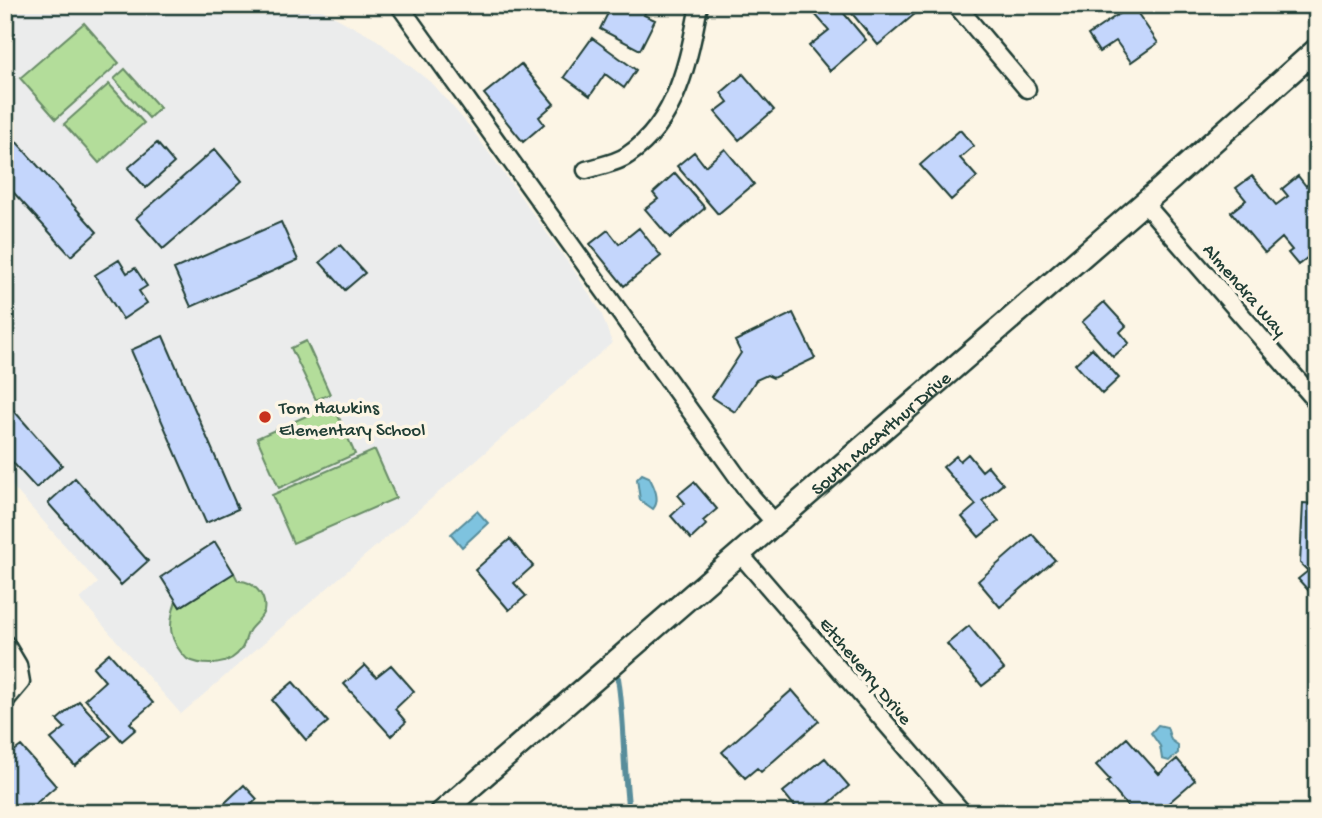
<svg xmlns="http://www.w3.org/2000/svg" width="1322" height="818" font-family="'Gochi Hand',sans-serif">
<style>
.built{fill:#ebecec}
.green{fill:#b3dd9a;stroke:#698d67;stroke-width:2}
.water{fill:#7ec3df;stroke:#588d9b;stroke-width:2}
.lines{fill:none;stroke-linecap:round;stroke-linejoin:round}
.stream{stroke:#588d9b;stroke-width:6}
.building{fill:#c4d6fc;stroke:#1f3d34;stroke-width:2}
.minor-casing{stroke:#1f3d34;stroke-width:21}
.tertiary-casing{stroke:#1f3d34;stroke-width:26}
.minor{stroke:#fcf5e5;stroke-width:16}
.tertiary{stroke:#fcf5e5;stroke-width:21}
.poi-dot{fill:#c8321e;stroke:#fcf5e5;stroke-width:2.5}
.labels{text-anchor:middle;stroke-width:7;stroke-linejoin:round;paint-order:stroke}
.street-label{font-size:19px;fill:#1f3d34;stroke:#fcf5e5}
.poi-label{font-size:19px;fill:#1f3d34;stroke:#fcf5e5;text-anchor:start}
</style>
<rect width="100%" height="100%" fill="#fcf5e5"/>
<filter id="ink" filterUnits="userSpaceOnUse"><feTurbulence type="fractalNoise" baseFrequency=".0143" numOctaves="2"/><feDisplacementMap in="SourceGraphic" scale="14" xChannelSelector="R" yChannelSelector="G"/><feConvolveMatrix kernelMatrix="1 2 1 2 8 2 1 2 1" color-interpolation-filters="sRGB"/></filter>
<g filter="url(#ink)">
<path class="built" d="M5,5H313L377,40L434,85L471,128L575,272L601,312L612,343L181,714L80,599L98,583L5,478Z"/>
<path class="green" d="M84,23L119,63L56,119L20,78Z
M125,69L160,108L149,118L114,79Z
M109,84L144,123L99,163L64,124Z
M306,341L330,394L316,400L291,348Z
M333,404L355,454L279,488L257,438Z
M375,450L396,498L293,543L272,495Z
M234,573L238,581C253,580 267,596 264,611C261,619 256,622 251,628C246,633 246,642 242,648C230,667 205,667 187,659C168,640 168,625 176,601L180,607Z"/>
<path class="water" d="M642,474L649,477C654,486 661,500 653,509L640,500L637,479Z
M477,511L488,523L462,547L451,534Z
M1158,725L1167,727L1171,740L1178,745V753L1169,761L1162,759L1160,746L1151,733Z"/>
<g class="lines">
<path class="stream" d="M618,678C625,723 623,768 629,813"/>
</g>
<path class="building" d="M612,5H649L644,15L655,20L640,50L600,29Z
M823,5H837L866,40L830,71L809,46L829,30L814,13Z
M845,5H907L915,14L878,45Z
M1132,5L1158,43L1131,62L1116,41L1099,52L1088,35Z
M592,38L636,70L624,88L605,74L590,96L564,77Z
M521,64L554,104L539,117L544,124L523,142L484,94Z
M743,74L774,110L739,140L715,112L728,102L721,93Z
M5,129L97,232L71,256L5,183Z
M960,130L974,146L960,158L977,177L951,200L920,165Z
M157,143L174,163L146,188L128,168Z
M215,149L242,181L163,249L136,218Z
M725,149L754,184L718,214L677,166L694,152L705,166Z
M675,173L705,208L670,238L645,209L658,199L653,193Z
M1252,176L1276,205L1288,196L1282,189L1298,176L1306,186L1317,177V250L1298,265L1288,253L1292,250L1282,238L1265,253L1231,212L1246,200L1236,188Z
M281,222L298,260L191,307L174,269Z
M639,228L661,256L624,286L590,244L608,230L619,244Z
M340,245L365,273L345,290L320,262Z
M119,260L127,273L135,268L147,286L139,291L147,303L123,319L95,275Z
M1104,302L1126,326L1120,332L1129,343L1113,357L1082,322Z
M793,313L815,358L773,378L767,375L756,380L735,412L712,397L741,353L735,341Z
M163,336L238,509L206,523L131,350Z
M1092,348L1119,378L1102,394L1075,364Z
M7,403L62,465L36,488L5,454Z
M968,454L982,471L988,466L1003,484L982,501L999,521L979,537L962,517L976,505L943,467L956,456L960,461Z
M75,478L148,561L121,585L48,503Z
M694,482L717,509L703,521L706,525L691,539L671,516L685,503L678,495Z
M1303,503L1317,504V600L1298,579L1308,571L1300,563Z
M1032,534L1055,560L1000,607L978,581Z
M510,539L533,566L514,583L526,596L509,610L475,570Z
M215,542L234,573L180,607L161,577Z
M969,626L1004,669L982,686L947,644Z
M109,653L153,703L130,723L136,729L122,741L85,699L105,681L93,667Z
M365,665L376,677L391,665L414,691L395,709L406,722L391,736L344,684Z
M293,682L328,722L306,740L272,700Z
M792,690L819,721L761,772L757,768L745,778L722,752Z
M79,701L111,736L75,766L51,739L65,728L57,720Z
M1127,738L1159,774L1177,759L1195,780L1157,813H1133L1107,782L1110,780L1096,765Z
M21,746L56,786L25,813H15L5,801V758Z
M825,758L849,786L818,813H800L783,792Z
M244,785L257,799L251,805L259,813H214Z"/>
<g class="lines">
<defs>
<path id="minor" d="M399,5L752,497L775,523
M956,5L1027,89
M586,170C599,166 617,163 628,155C677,122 689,59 699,5
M1144,203L1317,402
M740,554L963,813
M5,643L18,665L21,682L5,701"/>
<g id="tertiary">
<path id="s1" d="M441,813L1160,189L1317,49"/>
</g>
</defs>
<use href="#minor" class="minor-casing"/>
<use href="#tertiary" class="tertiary-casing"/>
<use href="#minor" class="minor"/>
<use href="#tertiary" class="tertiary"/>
</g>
</g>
<circle class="poi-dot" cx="265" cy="417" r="7"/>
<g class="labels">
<g class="street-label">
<text transform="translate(1246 289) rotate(49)" y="7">Almendra Way</text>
<text dy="7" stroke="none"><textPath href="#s1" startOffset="581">South MacArthur Drive</textPath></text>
<text transform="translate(867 670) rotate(50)" y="7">Etcheverry Drive</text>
</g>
<g class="poi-label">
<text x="279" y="413">Tom Hawkins<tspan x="279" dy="22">Elementary School</tspan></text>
</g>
</g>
<rect width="1322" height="818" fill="none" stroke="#fcf5e5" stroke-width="28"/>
<rect x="14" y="14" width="1294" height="790" fill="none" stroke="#1f3d34" stroke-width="2.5" filter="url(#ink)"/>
</svg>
